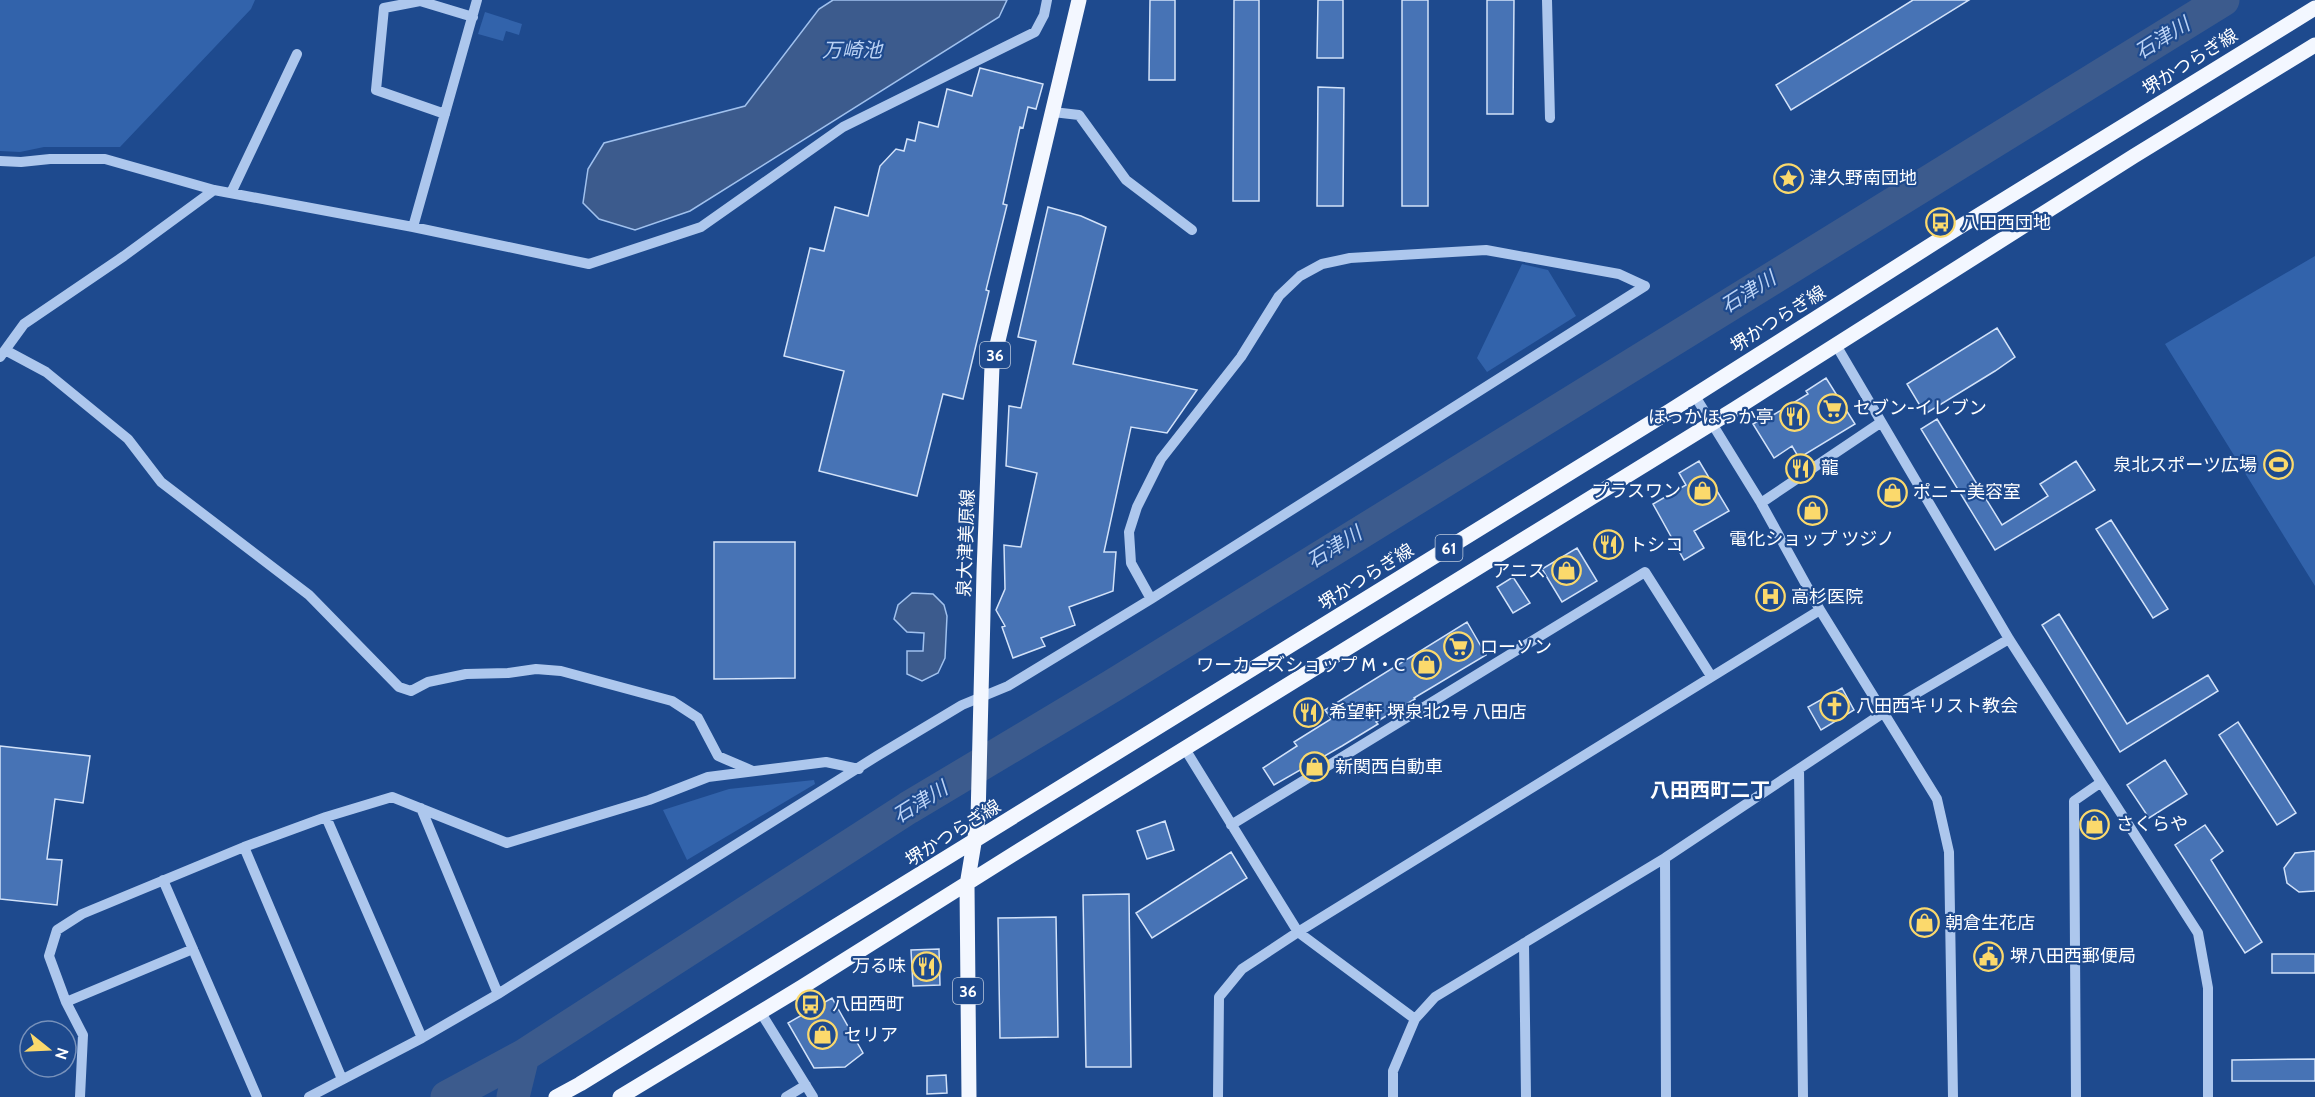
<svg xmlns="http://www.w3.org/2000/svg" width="2315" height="1097" font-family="Cabin,'Noto Sans JP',sans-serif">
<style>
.green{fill:#3263ab}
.water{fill:#3c5b8d;stroke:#a0c1ee;stroke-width:1.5}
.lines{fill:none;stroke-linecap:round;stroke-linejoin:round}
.river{stroke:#3c5b8d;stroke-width:33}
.building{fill:#4773b5;stroke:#d2e2f9;stroke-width:1.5}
.minor{stroke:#adc7ed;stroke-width:10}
.major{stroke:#f3f7ff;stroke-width:15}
.labels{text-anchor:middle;stroke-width:4.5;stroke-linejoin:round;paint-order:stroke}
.shield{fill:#1e4a8e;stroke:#bcc9dd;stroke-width:1.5}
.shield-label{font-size:16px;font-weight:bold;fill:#fff}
.street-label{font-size:18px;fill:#fff;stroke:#1e4a8e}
.poi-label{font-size:18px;fill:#fff;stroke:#1e4a8e;text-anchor:start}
.water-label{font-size:20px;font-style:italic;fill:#b9d1f4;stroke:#1e4a8e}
.neighbourhood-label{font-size:20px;font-weight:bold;fill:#fff;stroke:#1e4a8e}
</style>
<rect width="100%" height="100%" fill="#1e4a8e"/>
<path class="green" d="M0,0H255L251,9L120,147H44L20,152L0,151Z
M485,12L522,24L519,35L506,31L503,41L478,34Z
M2315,256V586L2165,344Z
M1522,264L1548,270L1576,316L1487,372L1477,358Z
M814,780L815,784L687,860L663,810L729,789Z"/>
<path class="water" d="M833,0H1007L999,17L690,211L635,230L599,219L583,203L588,169L604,143L745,106L819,9Z
M912,593L933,594L944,605L947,616L945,658L938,673L922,681L907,674V651H923L924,633L907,632L894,619L898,605Z"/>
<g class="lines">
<path class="river" d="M447,1097L523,1056L908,808L1112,686L2223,0
M513,1097L523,1056"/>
</g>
<path class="building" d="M1150,0H1175V80H1149Z
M1234,0H1259V201H1233Z
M1318,0H1343V58H1317Z
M1402,0H1428V206H1402Z
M1487,0H1514L1513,114H1487Z
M1913,0H1969L1791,110L1776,85Z
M980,68L1043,84L1036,109L1028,107L1023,128L1020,127L1003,204L1007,205L986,290L989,291L963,399L943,394L917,496L819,471L844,371L784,356L810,248L824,251L835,207L868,216L880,166L896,149L904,151L907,139L915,141L919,122L938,127L947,89L972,96Z
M1318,87L1344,88L1343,206H1317Z
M1048,207L1081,216L1106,227L1073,364L1197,390L1167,433L1131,427L1104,552H1116L1113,591L1069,607L1075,625L1041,638L1045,646L1013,658L1002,627L1005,626L996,610L1005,589L1004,545L1021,547L1037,473L1006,466L1009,406L1021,408L1036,341L1018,337Z
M1997,328L2015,357L1995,371L1925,414L1907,384Z
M1826,378L1855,424L1799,458L1792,446L1774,458L1753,424L1768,415L1770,417L1808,394L1806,391Z
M1937,419L2002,525L2048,496L2040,484L2076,461L2095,490L1995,550L1921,429Z
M1699,461L1729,511L1694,531L1704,548L1684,560L1653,504L1686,485L1679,473Z
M2111,520L2168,609L2153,618L2096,529Z
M714,542H795V678L714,679Z
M1577,548L1597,581L1562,602L1542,569Z
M1513,577L1530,603L1513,613L1497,587Z
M2059,614L2127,724L2208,675L2218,691L2120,752L2042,625Z
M1467,622L1486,655L1414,698L1415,699L1376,722L1378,724L1342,746L1274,785L1263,768L1297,746L1294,742L1331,719L1325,710Z
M1842,688L1854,710L1821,730L1808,707Z
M2238,722L2296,813L2277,825L2219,735Z
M0,746L90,756L83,803L55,799L47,859L62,860L57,905L0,899Z
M2165,760L2187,794L2149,818L2127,785Z
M1165,821L1174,850L1147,859L1137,831Z
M2205,825L2223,851L2211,860L2262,942L2245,953L2175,845Z
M2315,851V891L2299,892L2287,883L2284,868L2295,853Z
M1231,852L1247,878L1152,938L1136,913Z
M1129,894L1131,1067H1086L1083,895Z
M1056,917L1058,1037L1000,1038L998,918Z
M939,949L940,985L913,986L911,950Z
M2272,954H2315V973H2272Z
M832,998L863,1053L845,1067L814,1068L788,1023Z
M2315,1059V1081H2232V1060Z
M946,1075L947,1093L927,1094V1076Z"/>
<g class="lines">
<path class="minor" d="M1547,0L1550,118
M1053,112L1079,115L1126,180L1192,230
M445,114L376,90L384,8L420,1L473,17
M0,161L21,162L50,159H105L214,190L413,227L589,264L701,227L843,127L1035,32L1044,15L1047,0
M231,193L297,54
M413,227L477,0
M1836,345L2009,639L2198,933L2208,988V1097
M5,350L46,372L128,439L161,482L309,595L399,687L411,691L428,682L466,674L508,673L536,669L561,671L672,701L698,718L718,756L753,771
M0,357L24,324L124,256L214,190
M1695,396L1761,503L1820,610L1937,799L1949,852L1953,1097
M1761,503L1880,423
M1151,599L1131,563L1129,532L1137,507L1161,459L1241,357L1279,296L1300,276L1322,264L1350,258L1486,250L1619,274L1645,286
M1185,749L1298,932L1415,1019
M1799,769L1803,1097
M421,808L498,994
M326,817L422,1038
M1231,825L1645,572L1711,676
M244,847L342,1079
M1665,858L1666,1097
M163,880L257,1097
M1524,943L1526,1097
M66,1002L193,949
M761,1013L813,1097
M80,1097L83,1035L66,1002L49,956L57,930L82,914L244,847L326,817L392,797L507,843L649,800L708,777L826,762L859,769
M309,1097L422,1038L498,994L877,756L962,705L1008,686L1151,599L1645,286
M786,1097L806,1085
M1218,1097L1219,997L1242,969L1298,932L1820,610
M1393,1097V1071L1415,1019L1435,997L1665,858L1883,713L2009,639
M2076,1097L2074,801L2100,783"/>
<path class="major" d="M556,1097L580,1084L1670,411L1953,231L2315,8
M620,1097L802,987L1012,855L1735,409L2134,156L2315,45
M969,1097L967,885L978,819L984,572L992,366L1079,0"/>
</g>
<defs>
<symbol id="sight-ring" viewBox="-11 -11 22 22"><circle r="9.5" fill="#1e4a8e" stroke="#fbd96c" stroke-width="1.5"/><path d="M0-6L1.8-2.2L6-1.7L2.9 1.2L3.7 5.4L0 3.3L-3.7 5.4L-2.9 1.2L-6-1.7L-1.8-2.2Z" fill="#fbd96c"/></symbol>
<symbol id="bus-ring" viewBox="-11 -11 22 22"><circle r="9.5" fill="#1e4a8e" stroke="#fbd96c" stroke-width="1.5"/><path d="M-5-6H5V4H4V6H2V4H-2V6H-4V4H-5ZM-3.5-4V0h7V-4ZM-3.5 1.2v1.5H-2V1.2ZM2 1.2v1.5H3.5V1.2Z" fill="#fbd96c"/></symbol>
<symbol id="supermarket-ring" viewBox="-11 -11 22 22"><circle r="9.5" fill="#1e4a8e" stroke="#fbd96c" stroke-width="1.5"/><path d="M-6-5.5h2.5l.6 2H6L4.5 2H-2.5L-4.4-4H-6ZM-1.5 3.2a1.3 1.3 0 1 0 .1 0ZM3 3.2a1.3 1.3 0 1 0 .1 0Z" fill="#fbd96c"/></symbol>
<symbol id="restaurant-ring" viewBox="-11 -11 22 22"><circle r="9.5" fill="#1e4a8e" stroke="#fbd96c" stroke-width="1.5"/><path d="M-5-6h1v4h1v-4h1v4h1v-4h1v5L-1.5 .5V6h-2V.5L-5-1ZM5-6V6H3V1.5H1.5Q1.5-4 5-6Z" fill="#fbd96c"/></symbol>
<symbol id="stadium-ring" viewBox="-11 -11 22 22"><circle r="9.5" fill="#1e4a8e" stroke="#fbd96c" stroke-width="1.5"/><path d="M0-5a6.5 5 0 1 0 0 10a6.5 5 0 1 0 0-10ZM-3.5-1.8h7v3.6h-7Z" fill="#fbd96c"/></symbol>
<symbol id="shop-ring" viewBox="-11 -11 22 22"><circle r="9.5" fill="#1e4a8e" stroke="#fbd96c" stroke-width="1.5"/><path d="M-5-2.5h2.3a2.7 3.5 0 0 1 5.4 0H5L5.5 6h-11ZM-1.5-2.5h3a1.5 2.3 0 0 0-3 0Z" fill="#fbd96c"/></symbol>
<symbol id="hospital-ring" viewBox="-11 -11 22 22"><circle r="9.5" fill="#1e4a8e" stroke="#fbd96c" stroke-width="1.5"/><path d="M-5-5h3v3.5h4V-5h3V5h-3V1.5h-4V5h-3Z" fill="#fbd96c"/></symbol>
<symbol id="church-ring" viewBox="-11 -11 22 22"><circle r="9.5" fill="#1e4a8e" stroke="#fbd96c" stroke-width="1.5"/><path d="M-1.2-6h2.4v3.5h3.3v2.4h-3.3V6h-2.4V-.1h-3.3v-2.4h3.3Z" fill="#fbd96c"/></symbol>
<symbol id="civic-ring" viewBox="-11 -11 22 22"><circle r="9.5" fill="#1e4a8e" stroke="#fbd96c" stroke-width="1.5"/><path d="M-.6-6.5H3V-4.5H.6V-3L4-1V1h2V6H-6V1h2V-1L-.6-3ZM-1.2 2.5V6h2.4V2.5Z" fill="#fbd96c"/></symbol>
</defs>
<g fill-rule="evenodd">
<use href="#sight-ring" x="1772" y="162" width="33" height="33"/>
<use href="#bus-ring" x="1924" y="206" width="33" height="33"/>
<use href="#supermarket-ring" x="1816" y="392" width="33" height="33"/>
<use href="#restaurant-ring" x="1778" y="400" width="33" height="33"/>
<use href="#stadium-ring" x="2262" y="448" width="33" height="33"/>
<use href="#restaurant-ring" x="1784" y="452" width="33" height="33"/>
<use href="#shop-ring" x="1686" y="474" width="33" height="33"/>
<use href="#shop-ring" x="1876" y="476" width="33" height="33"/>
<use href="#shop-ring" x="1796" y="494" width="33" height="33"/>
<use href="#restaurant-ring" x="1592" y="528" width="33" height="33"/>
<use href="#shop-ring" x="1550" y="554" width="33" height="33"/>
<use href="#hospital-ring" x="1754" y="580" width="33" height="33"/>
<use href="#supermarket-ring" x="1442" y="630" width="33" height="33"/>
<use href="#shop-ring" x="1410" y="648" width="33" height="33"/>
<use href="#church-ring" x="1818" y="690" width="33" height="33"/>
<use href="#restaurant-ring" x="1292" y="696" width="33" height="33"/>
<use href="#shop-ring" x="1298" y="750" width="33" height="33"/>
<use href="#shop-ring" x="2078" y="808" width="33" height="33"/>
<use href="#shop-ring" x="1908" y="906" width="33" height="33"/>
<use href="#civic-ring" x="1972" y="940" width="33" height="33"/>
<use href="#restaurant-ring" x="910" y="950" width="33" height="33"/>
<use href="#bus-ring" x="794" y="988" width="33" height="33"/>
<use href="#shop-ring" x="806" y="1018" width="33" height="33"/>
</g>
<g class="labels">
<g class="shield">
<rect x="980" y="342" width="30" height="26" rx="4.5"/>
<rect x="1435.5" y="535" width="27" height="26" rx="4.5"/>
<rect x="953" y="978" width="30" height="26" rx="4.5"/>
</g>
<g class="shield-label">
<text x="995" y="361">36</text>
<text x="1449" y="554">61</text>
<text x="968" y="997">36</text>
</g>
<g class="street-label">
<text transform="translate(2190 62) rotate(-32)" y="6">堺かつらぎ線</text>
<text transform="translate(1778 319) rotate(-32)" y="6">堺かつらぎ線</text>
<text transform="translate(966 543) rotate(-88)" y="6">泉大津美原線</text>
<text transform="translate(1366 577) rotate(-32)" y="6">堺かつらぎ線</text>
<text transform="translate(953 833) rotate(-32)" y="6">堺かつらぎ線</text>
</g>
<g class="poi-label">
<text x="1809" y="184">津久野南団地</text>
<text x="1961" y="229">八田西団地</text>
<text x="1853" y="414">セブン-イレブン</text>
<text x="1774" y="423" text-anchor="end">ほっかほっか亭</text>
<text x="2257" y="471" text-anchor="end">泉北スポーツ広場</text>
<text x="1821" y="474">龍</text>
<text x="1681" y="497" text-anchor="end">プラスワン</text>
<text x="1913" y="498">ポニー美容室</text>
<text x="1812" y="545" text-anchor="middle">電化ショップ ツジノ</text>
<text x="1629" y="551">トシコ</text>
<text x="1546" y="577" text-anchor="end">アニス</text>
<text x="1791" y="603">高杉医院</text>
<text x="1480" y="653">ローソン</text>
<text x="1405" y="671" text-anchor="end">ワーカーズショップ M・C</text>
<text x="1856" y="712">八田西キリスト教会</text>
<text x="1329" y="718">希望軒 堺泉北2号 八田店</text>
<text x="1335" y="773">新関西自動車</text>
<text x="2116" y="830">さくらや</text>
<text x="1945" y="929">朝倉生花店</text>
<text x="2010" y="962">堺八田西郵便局</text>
<text x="906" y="972" text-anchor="end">万る味</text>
<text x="832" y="1010">八田西町</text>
<text x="844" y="1041">セリア</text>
</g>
<g class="water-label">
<text transform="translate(2162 38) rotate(-32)" y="7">石津川</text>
<text x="852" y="57">万崎池</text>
<text transform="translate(1748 292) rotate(-32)" y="7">石津川</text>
<text transform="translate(1334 547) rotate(-32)" y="7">石津川</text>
<text transform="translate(920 802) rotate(-32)" y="7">石津川</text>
</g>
<g class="neighbourhood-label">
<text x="1710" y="797">八田西町二丁</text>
</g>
</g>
<g transform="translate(48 1049) rotate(108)"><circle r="28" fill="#1e4a8e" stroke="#7892bb" stroke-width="1.5"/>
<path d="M0-4.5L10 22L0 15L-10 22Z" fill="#fbd96c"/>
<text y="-9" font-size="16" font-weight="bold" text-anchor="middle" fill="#ffffff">N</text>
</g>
</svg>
